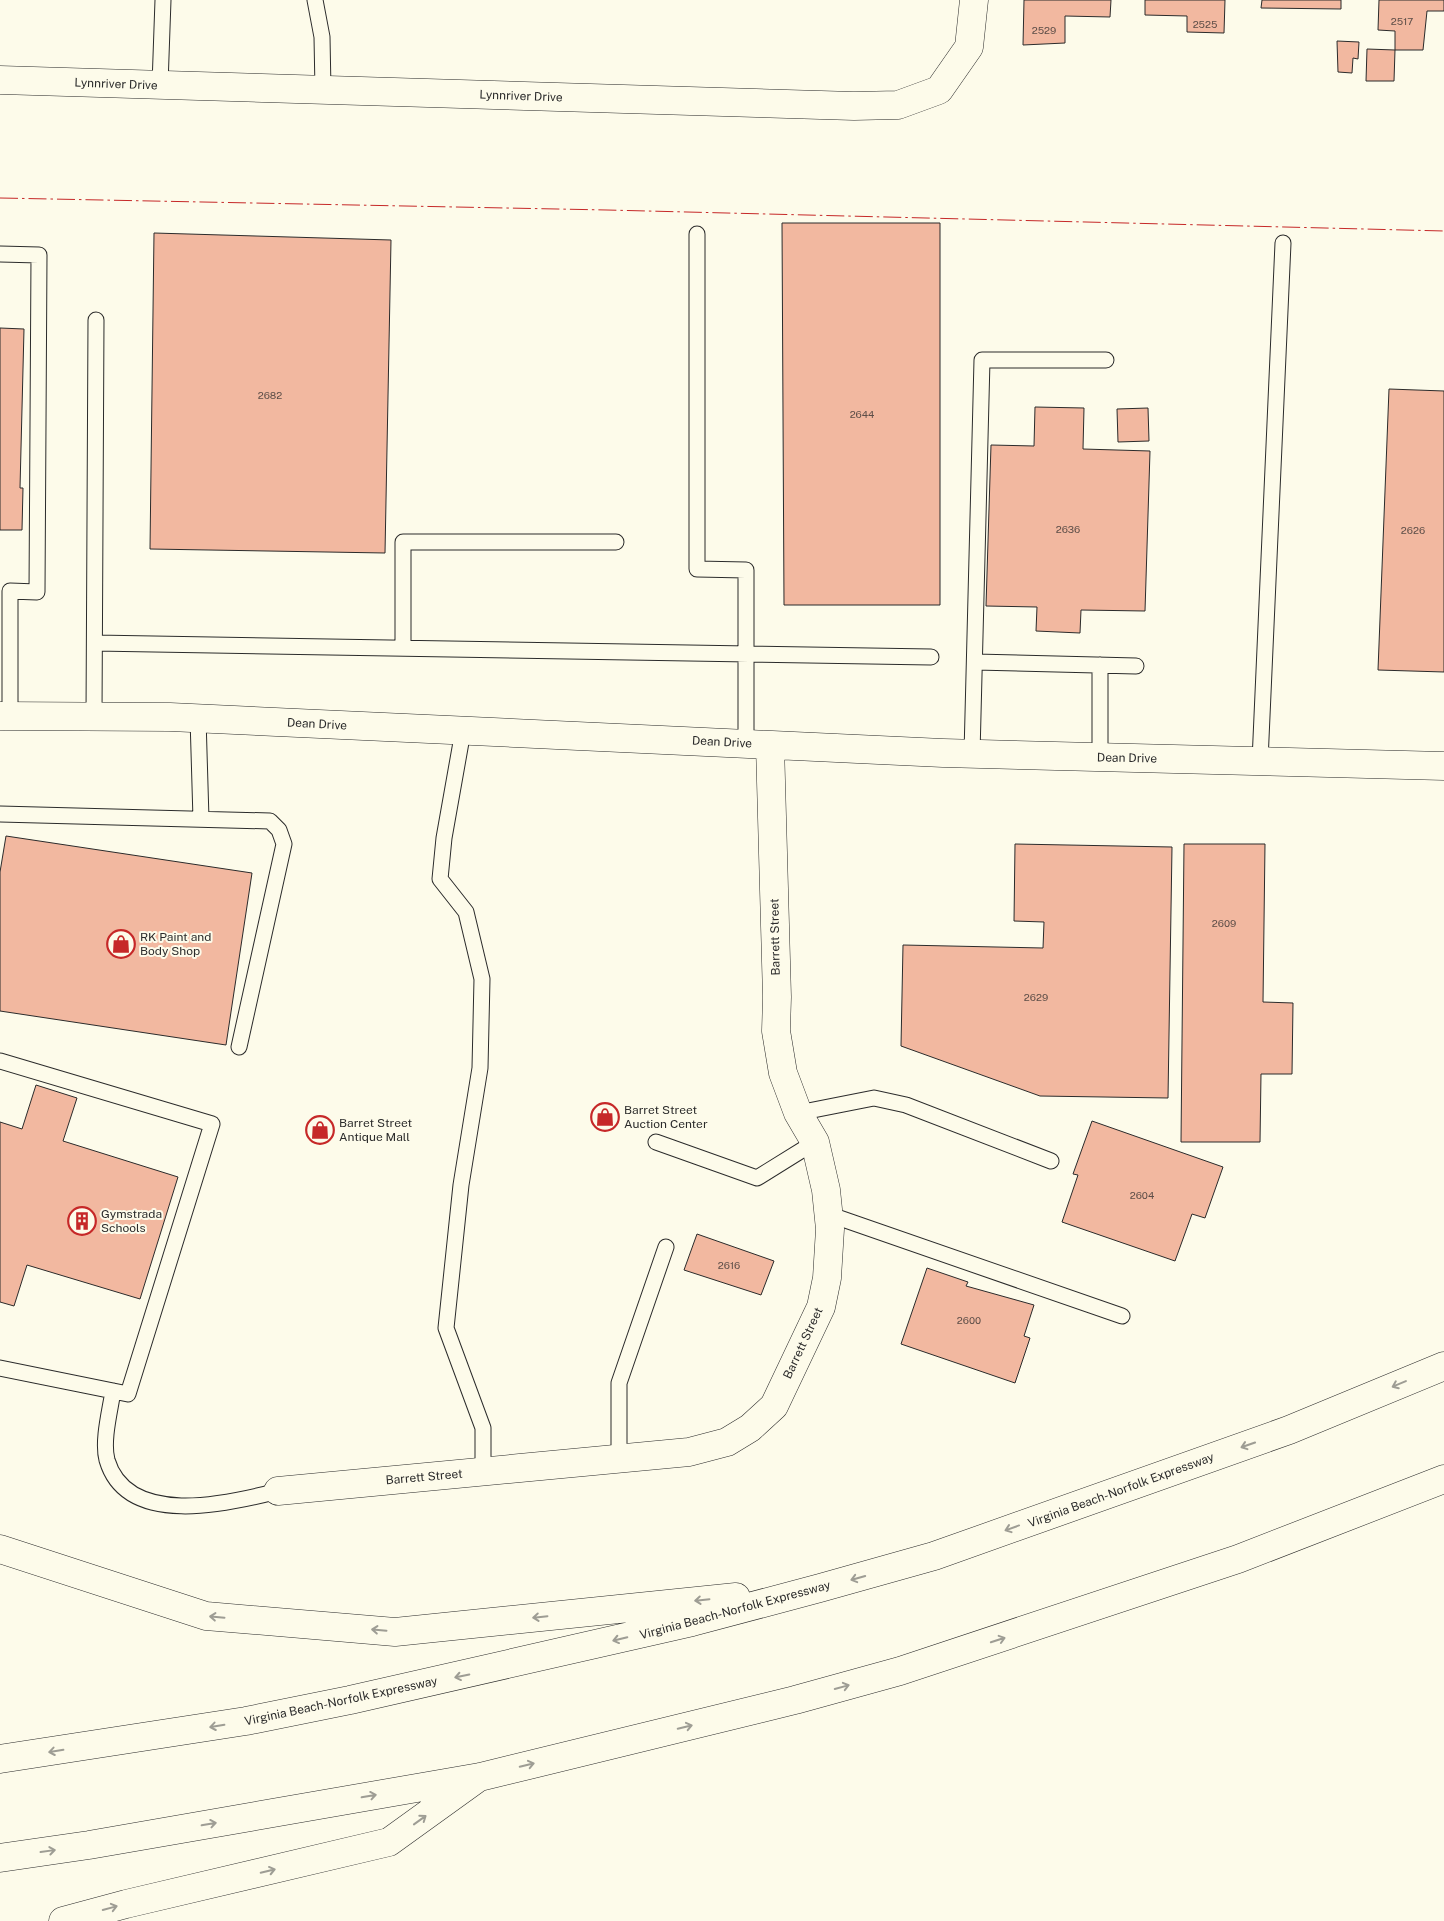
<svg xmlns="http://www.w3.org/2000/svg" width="1444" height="1921" font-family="'Public Sans',sans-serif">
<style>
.building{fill:#f2b8a0;stroke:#2b2b2b}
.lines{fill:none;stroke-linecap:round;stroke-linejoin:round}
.service-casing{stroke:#2b2b2b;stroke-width:17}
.minor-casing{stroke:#2b2b2b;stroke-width:29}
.motorway-casing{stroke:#2b2b2b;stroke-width:29}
.service{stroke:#fdfbea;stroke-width:15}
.minor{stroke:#fdfbea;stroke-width:28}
.motorway{stroke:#fdfbea;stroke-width:28}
.power{stroke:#c62828;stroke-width:1;stroke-dasharray:18 4 2.5 4;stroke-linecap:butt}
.oneway{stroke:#9e9d94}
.labels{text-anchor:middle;stroke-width:4;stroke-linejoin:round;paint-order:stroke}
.number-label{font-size:10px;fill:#5d4e48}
.street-label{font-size:12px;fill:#2b2b2b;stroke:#fdfbea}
.poi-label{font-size:12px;fill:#2b2b2b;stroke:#fdfbea;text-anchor:start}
</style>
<rect width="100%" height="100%" fill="#fdfbea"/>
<path class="building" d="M1024,0H1111L1110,17L1065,16V43L1023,45Z
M1145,0H1225L1224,33L1187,32V16L1145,15Z
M1262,0H1341V9L1261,8Z
M1379,0H1444V11H1427L1423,50H1395V31L1378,30Z
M1337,41L1359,42L1358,59L1353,58L1352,73L1338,72Z
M1367,49L1395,50L1394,81H1366Z
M782,223H940V605H784Z
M154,233L391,240L385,553L150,549Z
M0,328L24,329L20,488H23L22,530H0Z
M1389,389L1444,391V672L1378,670Z
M1035,407L1084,408L1083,449L1150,451L1145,611L1081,610L1080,633L1036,631L1037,607L986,606L991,445L1034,446Z
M1148,408L1149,441L1118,442L1117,409Z
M6,836L252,873L226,1045L0,1011V872Z
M1015,844L1172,847L1168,1098L1040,1096L901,1046L903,945L1043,948L1044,922L1014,921Z
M1184,844H1265L1263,1002L1293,1003L1292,1074H1261L1260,1142H1181Z
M36,1085L77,1098L63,1141L178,1177L140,1299L27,1265L14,1306L0,1302V1122L22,1129Z
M1092,1121L1223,1167L1205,1218L1192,1214L1175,1261L1062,1222L1078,1175L1073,1174Z
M697,1234L774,1261L761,1295L684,1270Z
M927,1268L968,1282L966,1286L1034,1305L1024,1336L1030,1338L1015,1383L901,1344Z"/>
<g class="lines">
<defs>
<path id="service" d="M315,0L322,37L323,90
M160,85L163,0
M697,234V569L746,570V743
M0,254L39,255L37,592L10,591V716
M95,643L931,657
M403,648V542H616
M975,662L1136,666
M94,717L96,320
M198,718L201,819
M463,731L444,838L440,879L466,912L482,979L480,1068L461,1185L446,1328L483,1428V1472
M972,754L982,360H1106
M1100,757V665
M1260,761L1283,243
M0,814L270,821L279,830L284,844L239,1047
M0,1061L212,1124L128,1394L0,1368
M798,1113L874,1098L906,1105L1051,1161
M656,1142L757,1178L815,1142
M828,1214L1122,1316
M113,1391C110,1411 102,1441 107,1460C127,1528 228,1504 278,1491
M619,1459V1383L666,1247"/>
<path id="minor" d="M0,80L854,106L898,105L939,90L969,47L974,0
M0,716L170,717L943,753L1444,766
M278,1491L689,1452L727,1442L750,1428L774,1406L821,1307L827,1278L830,1229L826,1190L815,1142L798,1113L783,1073L776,1031L777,997L770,745"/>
<path id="motorway" d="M0,1549L206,1616L395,1632L736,1597
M0,1759L246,1721L350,1700L692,1622L820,1588L934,1556L1289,1430L1444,1366
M0,1858L89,1845L480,1777L795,1700L900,1671L1238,1559L1444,1479
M63,1921L126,1904L389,1842L475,1780"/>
</defs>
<use href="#service" class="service-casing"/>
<use href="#minor" class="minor-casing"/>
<use href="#motorway" class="motorway-casing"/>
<use href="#service" class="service"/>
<use href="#minor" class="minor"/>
<use href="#motorway" class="motorway"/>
<path class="power" d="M0,198L607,210L1444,231"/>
</g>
<defs><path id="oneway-shaft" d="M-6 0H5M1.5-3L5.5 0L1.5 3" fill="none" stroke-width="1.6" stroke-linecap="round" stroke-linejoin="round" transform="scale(1.25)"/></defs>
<g class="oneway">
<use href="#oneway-shaft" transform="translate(1399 1384) rotate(157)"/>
<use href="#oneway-shaft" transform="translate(1248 1445) rotate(161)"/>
<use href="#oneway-shaft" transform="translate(1012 1528) rotate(160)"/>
<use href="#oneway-shaft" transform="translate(858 1578) rotate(164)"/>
<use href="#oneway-shaft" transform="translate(702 1600) rotate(174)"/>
<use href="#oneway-shaft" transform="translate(217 1617) rotate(-175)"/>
<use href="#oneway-shaft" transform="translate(540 1617) rotate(174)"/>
<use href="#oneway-shaft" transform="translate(379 1630) rotate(-175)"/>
<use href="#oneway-shaft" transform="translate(620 1639) rotate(167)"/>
<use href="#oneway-shaft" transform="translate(998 1640) rotate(-18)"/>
<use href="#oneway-shaft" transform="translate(462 1676) rotate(168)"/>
<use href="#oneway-shaft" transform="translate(842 1687) rotate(-15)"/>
<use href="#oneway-shaft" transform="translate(217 1726) rotate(171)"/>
<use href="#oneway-shaft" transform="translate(685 1727) rotate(-14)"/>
<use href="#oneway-shaft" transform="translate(56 1751) rotate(171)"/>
<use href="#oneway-shaft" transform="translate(527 1765) rotate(-14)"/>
<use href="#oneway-shaft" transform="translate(369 1796) rotate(-10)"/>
<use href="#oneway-shaft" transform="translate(420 1820) rotate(-36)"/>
<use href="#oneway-shaft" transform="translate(209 1824) rotate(-10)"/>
<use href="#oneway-shaft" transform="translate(48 1851) rotate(-8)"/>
<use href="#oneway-shaft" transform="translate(268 1871) rotate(-13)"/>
<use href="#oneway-shaft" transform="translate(110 1908) rotate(-15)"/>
</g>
<defs>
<symbol id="shop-ring" viewBox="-11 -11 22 22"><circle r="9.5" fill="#fdfbea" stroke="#c62828" stroke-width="1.5"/><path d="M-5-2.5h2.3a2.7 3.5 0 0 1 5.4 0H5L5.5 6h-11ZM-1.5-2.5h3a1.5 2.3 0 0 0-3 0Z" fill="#c62828"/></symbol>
<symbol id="building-ring" viewBox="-11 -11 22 22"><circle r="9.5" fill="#fdfbea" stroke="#c62828" stroke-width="1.5"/><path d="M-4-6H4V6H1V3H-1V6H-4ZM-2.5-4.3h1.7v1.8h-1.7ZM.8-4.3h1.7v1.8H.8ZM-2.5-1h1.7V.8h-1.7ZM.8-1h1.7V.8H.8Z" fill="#c62828"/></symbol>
</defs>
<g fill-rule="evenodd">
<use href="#shop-ring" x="105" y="928" width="32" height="32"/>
<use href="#shop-ring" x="589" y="1101" width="32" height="32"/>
<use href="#shop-ring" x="304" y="1114" width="32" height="32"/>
<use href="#building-ring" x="66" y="1205" width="32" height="32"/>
</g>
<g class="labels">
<g class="number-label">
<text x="1402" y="25">2517</text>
<text x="1205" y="28">2525</text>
<text x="1044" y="34">2529</text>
<text x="270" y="399">2682</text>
<text x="862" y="418">2644</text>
<text x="1068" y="533">2636</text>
<text x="1413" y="534">2626</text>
<text x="1224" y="927">2609</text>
<text x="1036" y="1001">2629</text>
<text x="1142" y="1199">2604</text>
<text x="729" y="1269">2616</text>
<text x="969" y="1324">2600</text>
</g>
<g class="street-label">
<text transform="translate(116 84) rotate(2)" y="4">Lynnriver Drive</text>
<text transform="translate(521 96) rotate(2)" y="4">Lynnriver Drive</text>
<text transform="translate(317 724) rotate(3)" y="4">Dean Drive</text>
<text transform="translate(722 742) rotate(3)" y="4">Dean Drive</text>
<text transform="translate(1127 758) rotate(1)" y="4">Dean Drive</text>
<text transform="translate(775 937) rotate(-91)" y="4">Barrett Street</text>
<text transform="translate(803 1343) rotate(-65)" y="4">Barrett Street</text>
<text transform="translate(424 1477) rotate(-5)" y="4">Barrett Street</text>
<text transform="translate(1121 1490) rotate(-20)" y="4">Virginia Beach-Norfolk Expressway</text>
<text transform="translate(735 1610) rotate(-15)" y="4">Virginia Beach-Norfolk Expressway</text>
<text transform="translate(341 1701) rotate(-12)" y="4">Virginia Beach-Norfolk Expressway</text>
</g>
<g class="poi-label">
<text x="140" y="941">RK Paint and<tspan x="140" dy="14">Body Shop</tspan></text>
<text x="624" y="1114">Barret Street<tspan x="624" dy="14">Auction Center</tspan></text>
<text x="339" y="1127">Barret Street<tspan x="339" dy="14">Antique Mall</tspan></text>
<text x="101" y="1218">Gymstrada<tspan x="101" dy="14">Schools</tspan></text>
</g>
</g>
</svg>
